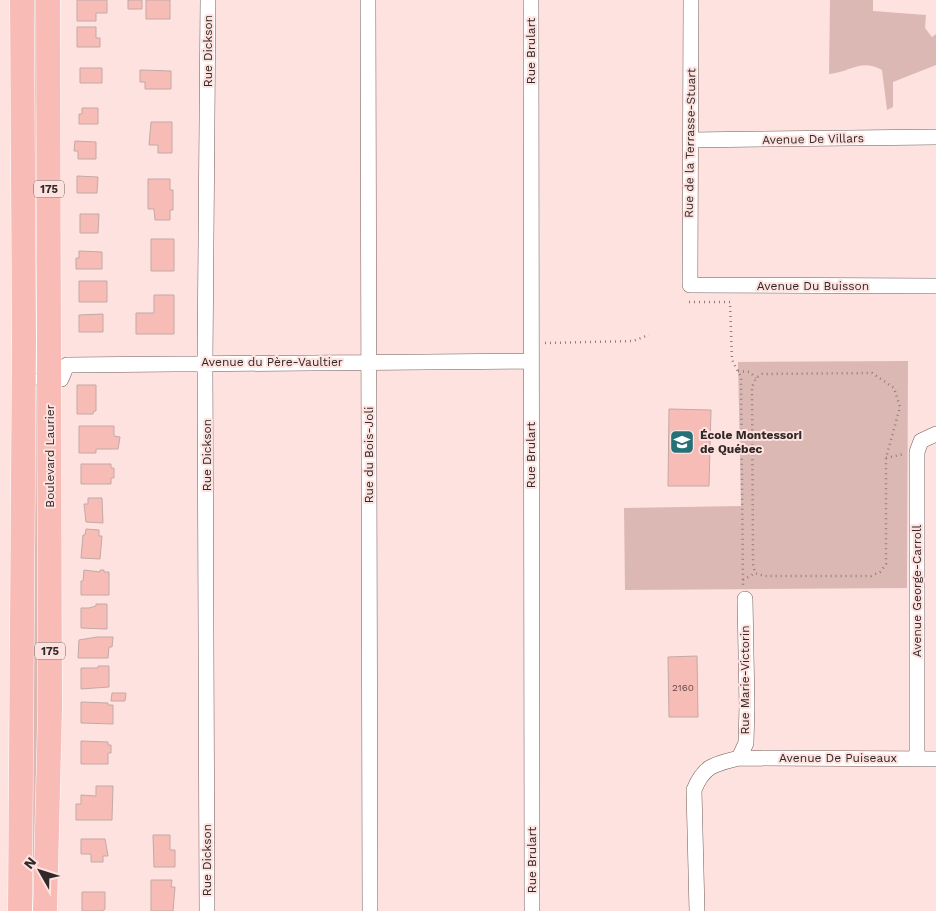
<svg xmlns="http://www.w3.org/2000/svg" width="936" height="911" font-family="'Work Sans',sans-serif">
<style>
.green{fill:#dcb8b4}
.building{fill:#f8bcb6;stroke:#c2aaa7}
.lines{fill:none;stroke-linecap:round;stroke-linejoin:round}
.street-casing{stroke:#725c5a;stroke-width:16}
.primary-casing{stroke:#fff;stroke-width:25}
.path{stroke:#8f7d7b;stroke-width:2.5;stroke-dasharray:1 4;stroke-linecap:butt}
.street{stroke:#fff;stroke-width:15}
.primary{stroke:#f8bbb6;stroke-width:24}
.labels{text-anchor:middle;stroke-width:4;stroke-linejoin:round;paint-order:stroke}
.number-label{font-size:10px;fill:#644d4b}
.shield{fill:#fde2df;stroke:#6f605e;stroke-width:1}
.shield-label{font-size:11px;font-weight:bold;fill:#322827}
.street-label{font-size:12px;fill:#322827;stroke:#fde2df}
.poi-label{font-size:12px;font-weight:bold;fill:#322827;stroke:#fde2df;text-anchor:start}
</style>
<rect width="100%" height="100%" fill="#fde2df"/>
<path class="green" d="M28,0H38V340L36,339V248L29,151Z
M830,0H873V11L926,15L925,28L932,37L936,34V65L893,82V107L887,110L882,70C860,58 851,72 829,74Z
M908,361L907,588L625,590L624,508L741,506L738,362Z
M38,383L40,787L36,911H26L34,384Z"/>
<path class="building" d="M77,0H107V13H96V21H77Z
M128,0H142V9H128Z
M146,0H170V19H146Z
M77,27H96V38H100V47H77Z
M80,68H102V83H80Z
M140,70L171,71V89H145V82H140Z
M82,108H98V124H79V114H82Z
M151,122H172V153H158V145H149Z
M75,141L96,142V159H78V151H74Z
M77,176L98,177L97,193H77Z
M148,179H170V190H173V210H170V220H155L154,209H148Z
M80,214H99L98,233H80Z
M151,239H174V271H151Z
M79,251L102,252V269H76V258H79Z
M79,281H107V302H79Z
M154,295H174V334H136V313H154Z
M103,314V332H79V315Z
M77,385H96V411H94L93,414H77Z
M669,409L711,410L709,486H668Z
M79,426H114V436L120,437L118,449H96V453H79Z
M81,464H111V468H114V478H111V484H81Z
M88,498H102L103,523L86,522L84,504H88Z
M86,529L99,530V536H102L100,559L81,558L83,535H85Z
M84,570L100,572V570H104V572H109V595H81V581H83Z
M96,604H107V629L81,628V608H89L96,606Z
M97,637H113L112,647H109L108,658H78L79,640Z
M697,656L698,717H669L668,657Z
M98,666H109V687L81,689V668H98Z
M112,693H126L125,701H111Z
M81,702L108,703V705H113V724L81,723Z
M81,741L108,742V745H111V753H108V764H81Z
M96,786H113L112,820H76V804H81V795L96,796Z
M153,835H170V850H175V867H154Z
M81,839H105L108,856H103V862H91V854H81Z
M151,880H172L171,887H175L173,911H151Z
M82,892H105V909L103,911H82Z"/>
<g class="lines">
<defs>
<path id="street" d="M368,0L370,911
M531,0L532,911
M691,0L690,285L936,286
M690,140L936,137
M42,379H61L67,365L530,361
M739,758L936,759
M917,759V452L921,441L936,434
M207,911L205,362L208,0
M697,911L694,790C704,765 715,764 739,758L746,743L747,706L745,599"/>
<path id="primary" d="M20,911L24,340L22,0
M45,911L50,709L48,0"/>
</defs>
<use href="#street" class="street-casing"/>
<use href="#primary" class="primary-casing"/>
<path class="path" d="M689,302H730L732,360L741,377L743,586
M545,343L633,341L649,335
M738,371L750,372L756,378
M886,458L904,454
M743,580L755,573L764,576H871L880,572L886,564V458L900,407L894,388L872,373L762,374L756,378L752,387L753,564L755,573"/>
<use href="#street" class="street"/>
<use href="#primary" class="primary"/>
</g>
<defs>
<symbol id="school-square" viewBox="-11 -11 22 22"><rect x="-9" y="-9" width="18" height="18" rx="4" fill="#267176" stroke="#fde2df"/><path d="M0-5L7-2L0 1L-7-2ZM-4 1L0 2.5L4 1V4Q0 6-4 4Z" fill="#fff"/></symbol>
</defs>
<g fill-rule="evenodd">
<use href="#school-square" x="668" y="428" width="28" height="28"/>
</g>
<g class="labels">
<g class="number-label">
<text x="683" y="691">2160</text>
</g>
<g class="shield">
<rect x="34" y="180.5" width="30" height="17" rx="4"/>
<rect x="35" y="642.5" width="30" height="17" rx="4"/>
</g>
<g class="shield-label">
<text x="49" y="193">175</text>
<text x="50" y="655">175</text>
</g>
<g class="street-label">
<text transform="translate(208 51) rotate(-90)" y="4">Rue Dickson</text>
<text transform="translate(531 51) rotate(-90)" y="4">Rue Brulart</text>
<text transform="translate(813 139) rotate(-1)" y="4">Avenue De Villars</text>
<text transform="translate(690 143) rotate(-89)" y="4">Rue de la Terrasse-Stuart</text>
<text x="813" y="290">Avenue Du Buisson</text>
<text x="272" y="366">Avenue du Père-Vaultier</text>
<text transform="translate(207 455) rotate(-90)" y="4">Rue Dickson</text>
<text transform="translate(369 455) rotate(-90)" y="4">Rue du Bois-Joli</text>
<text transform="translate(531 455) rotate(-90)" y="4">Rue Brulart</text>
<text transform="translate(50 456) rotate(-90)" y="4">Boulevard Laurier</text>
<text transform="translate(917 591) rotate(-90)" y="4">Avenue George-Carroll</text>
<text transform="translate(745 680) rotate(-90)" y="4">Rue Marie-Victorin</text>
<text x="838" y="762">Avenue De Puiseaux</text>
<text transform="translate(207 860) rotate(-90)" y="4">Rue Dickson</text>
<text transform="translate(532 860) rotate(-90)" y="4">Rue Brulart</text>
</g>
<g class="poi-label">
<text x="700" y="439">École Montessori<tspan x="700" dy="14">de Québec</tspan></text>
</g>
</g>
<g transform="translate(40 871) rotate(309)" stroke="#fde2df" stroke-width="4" paint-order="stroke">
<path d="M0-4L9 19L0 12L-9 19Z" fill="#322827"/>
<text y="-8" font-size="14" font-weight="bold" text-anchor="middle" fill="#322827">N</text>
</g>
</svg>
